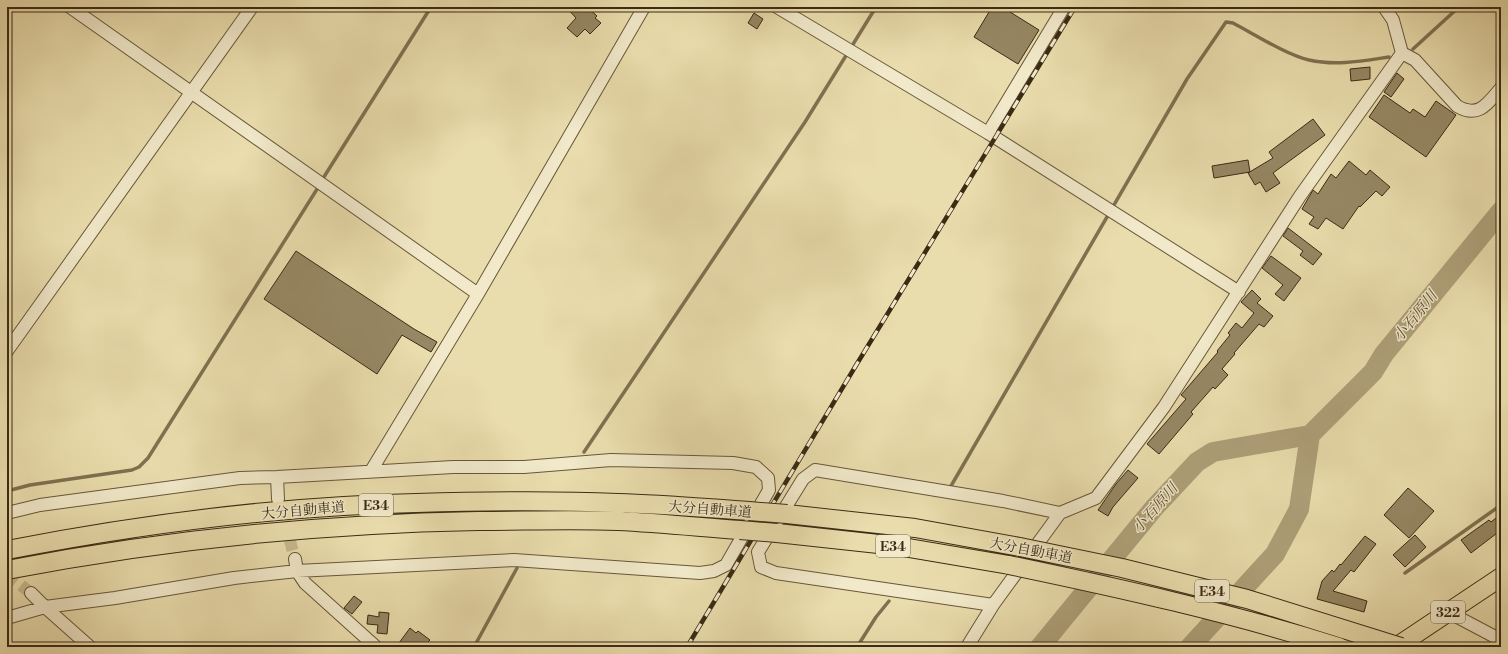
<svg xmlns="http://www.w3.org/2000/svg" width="1508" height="654" font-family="'Libre Bodoni','Noto Serif JP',serif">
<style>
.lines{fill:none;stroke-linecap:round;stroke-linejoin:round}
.stream{stroke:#807151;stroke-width:3.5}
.river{stroke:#aea079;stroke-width:20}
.building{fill:#968864;stroke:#3b2b14}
.minor-tunnel{stroke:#c7b98e;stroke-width:12;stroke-dasharray:12 6;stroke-linecap:butt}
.minor-casing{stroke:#67583a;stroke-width:14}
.highway-casing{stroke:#3b2b14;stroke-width:20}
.minor{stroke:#f1e9ca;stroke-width:12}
.highway{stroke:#eaddad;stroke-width:18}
.rail-casing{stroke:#3b2b14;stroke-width:4.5}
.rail{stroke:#f1e9ca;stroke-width:3;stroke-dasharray:9;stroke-linecap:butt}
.highway-bridge-casing{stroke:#3b2b14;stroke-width:20;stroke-linecap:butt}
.highway-bridge{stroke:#eaddad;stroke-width:18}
.labels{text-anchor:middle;stroke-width:3;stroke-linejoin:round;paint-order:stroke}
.shield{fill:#f1e9ca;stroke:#72644b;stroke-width:1}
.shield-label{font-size:13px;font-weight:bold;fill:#3b2b14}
.street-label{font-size:14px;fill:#3b2b14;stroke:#f1e9ca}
.water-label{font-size:15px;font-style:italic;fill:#5e4e32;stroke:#f1e9ca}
</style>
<rect width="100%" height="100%" fill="#eaddad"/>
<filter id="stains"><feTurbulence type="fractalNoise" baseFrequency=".005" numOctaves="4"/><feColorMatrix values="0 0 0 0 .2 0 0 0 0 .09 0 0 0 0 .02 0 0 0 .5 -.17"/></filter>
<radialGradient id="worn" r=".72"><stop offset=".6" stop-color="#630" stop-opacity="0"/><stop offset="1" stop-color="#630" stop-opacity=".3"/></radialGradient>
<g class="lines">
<path class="stream" d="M7,17L13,7
M1413,49L1459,7
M322,180L431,7
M584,452L805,122L876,7
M951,486L1187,79L1226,22L1233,23C1254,34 1287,55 1309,60C1336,66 1362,61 1389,57
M7,491L30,485L132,470L139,467L148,458L319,186
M1405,573L1501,505
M474,647L517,568
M857,647L876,617L889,601"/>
<path class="river" d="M1040,647L1154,508L1197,462L1213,452L1310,435L1373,372L1384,354L1501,211
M1190,647L1275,554L1299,509L1310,435"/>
</g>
<path class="building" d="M566,7H587L597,16L595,18L601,23L590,34L585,29L577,37L567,28L576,18Z
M992,7H1002L1039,30L1018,64L974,37Z
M754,13L763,19L757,29L748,23Z
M1370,67V79L1351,81L1350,69Z
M1397,73L1404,79L1391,97L1384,92Z
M1384,95L1410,113L1413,109L1425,117L1436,101L1456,115L1426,157L1369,117Z
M1313,119L1325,135L1273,173L1280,183L1266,192L1260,182L1255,185L1248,173L1273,158L1269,152Z
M1248,160L1250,172L1214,178L1212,166Z
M1349,161L1366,175L1370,170L1390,187L1382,196L1376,191L1360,207L1359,206L1343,229L1326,218L1318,229L1309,224L1314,217L1302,209L1313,190L1318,194L1331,174L1336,178Z
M1288,228L1322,254L1313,265L1300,255L1303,251L1283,236Z
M296,251L414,329L437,342L431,352L402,335L377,374L264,299Z
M1271,256L1301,278L1284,301L1275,294L1283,285L1262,268Z
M1252,290L1261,299L1257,303L1273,316L1264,327L1259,324L1234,353L1235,354L1222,369L1228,375L1215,389L1213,387L1191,412L1193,414L1159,454L1147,444L1186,399L1181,395L1218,352L1217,351L1230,335L1228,333L1236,323L1242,328L1254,313L1241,302Z
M1128,470L1138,478L1113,507L1108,516L1098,510L1116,484Z
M1408,488L1434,511L1409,538L1384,515Z
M1501,514V530L1471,553L1461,540L1489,520L1491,522Z
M1415,535L1426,547L1405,567L1393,555Z
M1365,536L1376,544L1354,572L1351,570L1333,591L1367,601L1364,612L1317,599L1322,581L1332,570L1334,572L1340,564L1341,565Z
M354,596L362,602L352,614L344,608Z
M379,612L389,613L387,634L377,633L378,625L367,624L368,615L379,617Z
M410,628L416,633L418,631L430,640L428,642L435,647H404L399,643Z"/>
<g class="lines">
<path class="minor-tunnel" d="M280,504L295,559
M7,574L31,593"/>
<defs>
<path id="minor" d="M70,7L478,294
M777,7L988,133L1239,292
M1402,53L1415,60L1457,106C1479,119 1488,103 1501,88
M988,133L1064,7
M7,351L252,7
M371,471L478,294L644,7
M277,477L278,499
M7,513L40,505L240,478L277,477L453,467H524L611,460L733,463L756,467L768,478L769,490L726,565L714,571L700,573L514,560L297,571L234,578L115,598L45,607L7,618
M295,559L297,571L305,583L376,647
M31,593L45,607L90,647
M993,605L776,573L761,567L758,552L803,479L815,470L1003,501L1060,513
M1448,612L1501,640
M967,647L993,605L1060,513L1096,498L1164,407L1300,196L1402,53L1393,20L1384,7"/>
<path id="highway" d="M787,514L915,528L1020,547
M777,533L897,546L1009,565
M7,550C141,524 279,506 416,503C483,501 551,500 618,503C661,504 705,508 749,511
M7,570C162,540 319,524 478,521C524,521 572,519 618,521C659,523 699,527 740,530
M1396,647L1501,577"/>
</defs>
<use href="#minor" class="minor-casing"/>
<use href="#highway" class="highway-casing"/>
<use href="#minor" class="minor"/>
<use href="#highway" class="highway"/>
<defs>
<path id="rail" d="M687,647L855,367L1075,7"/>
</defs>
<use href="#rail" class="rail-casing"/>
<use href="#rail" class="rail"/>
<defs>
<path id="highway-bridge" d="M749,511L787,514
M740,530L777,533
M1020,547L1122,568L1247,599L1401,647
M1009,565C1120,588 1231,613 1339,647"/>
</defs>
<use href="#highway-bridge" class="highway-bridge-casing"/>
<use href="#highway-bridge" class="highway-bridge"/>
</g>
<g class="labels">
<g class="shield">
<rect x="359" y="494" width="34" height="22" rx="3"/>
<rect x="876" y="535" width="34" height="22" rx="3"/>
<rect x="1195" y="580" width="34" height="22" rx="3"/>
<rect x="1431" y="601" width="34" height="22" rx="3"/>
</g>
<g class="shield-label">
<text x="376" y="510">E34</text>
<text x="893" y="551">E34</text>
<text x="1212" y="596">E34</text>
<text x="1448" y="617">322</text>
</g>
<g class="street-label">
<text transform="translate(710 509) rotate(4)" y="5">大分自動車道</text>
<text transform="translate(303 510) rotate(-5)" y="5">大分自動車道</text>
<text transform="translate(1031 550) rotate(11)" y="5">大分自動車道</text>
</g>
<g class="water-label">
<text transform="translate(1415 316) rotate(-51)" y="5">小石原川</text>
<text transform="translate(1155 508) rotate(-49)" y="5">小石原川</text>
</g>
</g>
<rect width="1508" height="654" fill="none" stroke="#eaddad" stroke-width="24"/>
<rect x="8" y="8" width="1492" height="638" fill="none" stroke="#3b2b14" stroke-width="2"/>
<rect x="12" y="12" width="1484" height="630" fill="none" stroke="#3b2b14"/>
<rect width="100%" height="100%" filter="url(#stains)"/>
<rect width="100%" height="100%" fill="url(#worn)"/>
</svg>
